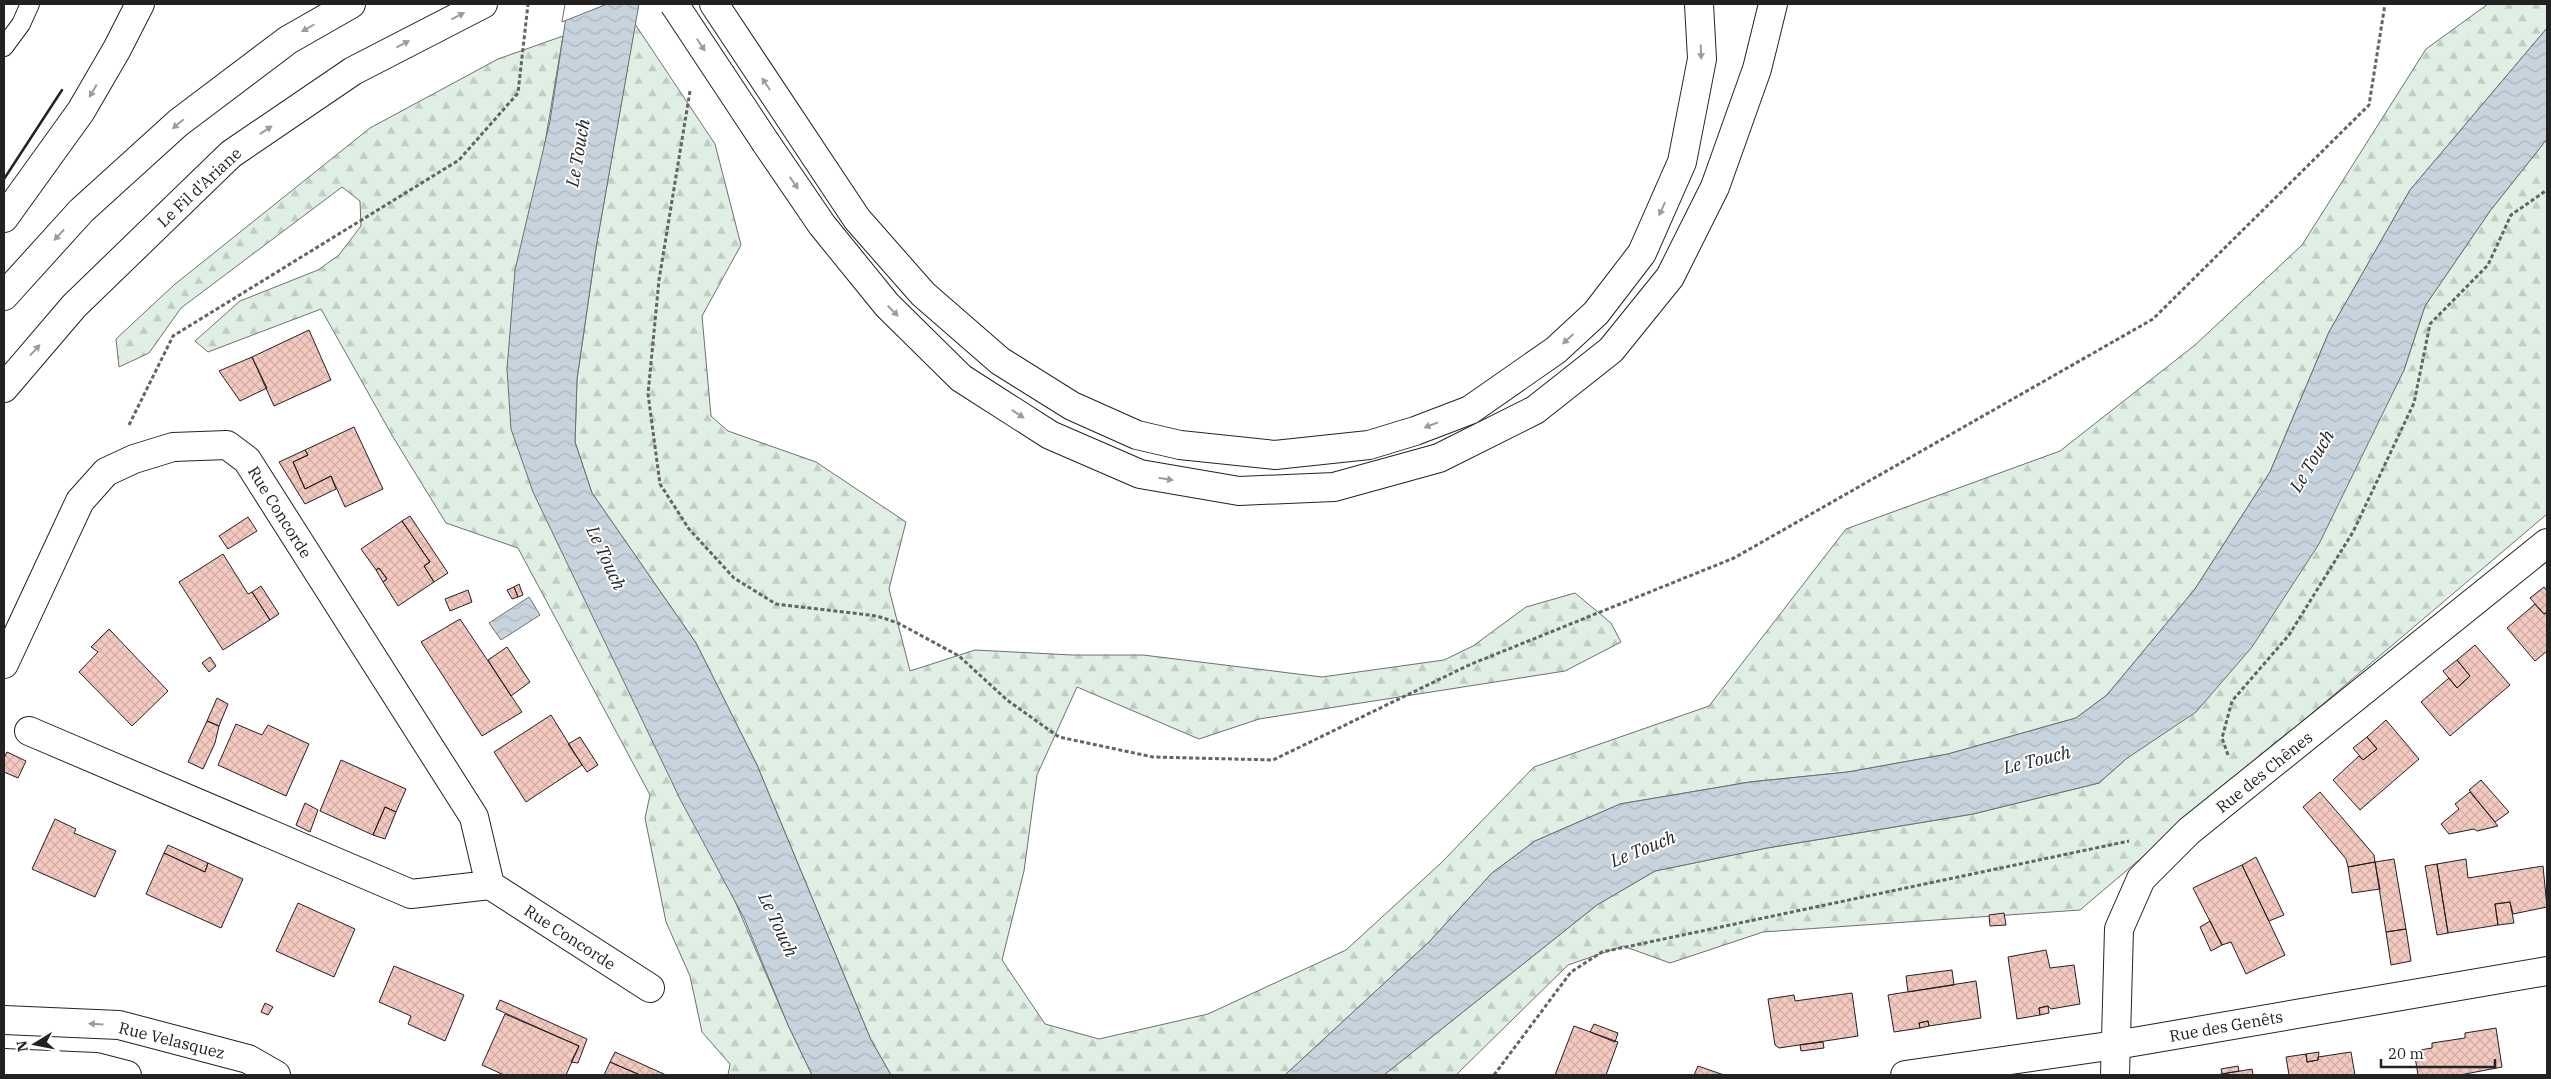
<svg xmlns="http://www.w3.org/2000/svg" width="2551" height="1079" font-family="'IBM Plex Serif',serif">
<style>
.forest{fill:url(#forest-firs);stroke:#6f6f6f}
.water{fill:url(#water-waves);stroke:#6f6f6f}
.pier{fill:#fff;stroke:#6f6f6f}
.building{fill:url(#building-cross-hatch);stroke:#222}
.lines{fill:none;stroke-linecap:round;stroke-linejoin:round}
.service-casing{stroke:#222;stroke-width:20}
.minor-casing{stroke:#222;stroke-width:30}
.tertiary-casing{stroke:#222;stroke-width:30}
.trunk-casing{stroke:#222;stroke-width:30}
.motorway-casing{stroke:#222;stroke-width:30}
.path{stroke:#646464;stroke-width:3;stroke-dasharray:4 2.5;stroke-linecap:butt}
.service{stroke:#fff;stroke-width:18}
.minor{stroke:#fff;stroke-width:28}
.tertiary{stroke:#fff;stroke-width:28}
.trunk{stroke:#fff;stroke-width:28}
.motorway{stroke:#fff;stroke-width:28}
.trunk-bridge-casing{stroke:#222;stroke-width:30;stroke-linecap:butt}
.trunk-bridge{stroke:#fff;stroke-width:28}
.wall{stroke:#222;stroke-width:2.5}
.oneway{fill:#9c9c9c}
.labels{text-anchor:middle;stroke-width:4;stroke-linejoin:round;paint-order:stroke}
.street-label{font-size:16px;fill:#222;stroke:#fff}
.water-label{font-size:18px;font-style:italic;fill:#222;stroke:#fff}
</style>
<defs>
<pattern id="forest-firs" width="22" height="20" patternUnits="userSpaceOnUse" patternTransform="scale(1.25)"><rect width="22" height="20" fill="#e0efe3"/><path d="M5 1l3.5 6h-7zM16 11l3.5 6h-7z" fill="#c0cdc2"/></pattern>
<pattern id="water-waves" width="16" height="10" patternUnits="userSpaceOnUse" patternTransform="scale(1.25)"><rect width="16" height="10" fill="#c7d3dd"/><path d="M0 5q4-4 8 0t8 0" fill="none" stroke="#abb5bd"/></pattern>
<pattern id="building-cross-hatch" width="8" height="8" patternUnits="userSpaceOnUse" patternTransform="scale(1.25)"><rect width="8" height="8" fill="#f3c9c0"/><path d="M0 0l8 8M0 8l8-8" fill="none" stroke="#d0aca5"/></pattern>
</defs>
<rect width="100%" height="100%" fill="#fff"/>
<path class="forest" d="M2488,4H2547V28L2410,190L2329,332L2270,472L2195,589L2107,695L2076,718L1948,754L1848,772L1750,782L1620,804L1535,841L1492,873L1430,941L1285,1075H891L871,1040L757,765L696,643L592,493L575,442L577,379L596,248L635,24L715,144L741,245L702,316L711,416L728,431L816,462L906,522L889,589L910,671L975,650L1072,655H1143L1322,677L1444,660L1473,646L1526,607L1575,593L1611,623L1621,642L1565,671L1259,719L1199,739L1077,687L1037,775L1024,871L1002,960L1045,1024L1099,1039L1208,1014L1346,950L1441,863L1534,767L1709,706L1846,529L2060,451L2195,345L2302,245L2426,49Z
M563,36L507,369L788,1025L812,1075H728L730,1064L702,1032L690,976L666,922L645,818L650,795L518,548L446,523L393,437L321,309L208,352L195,341L240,301L318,270L339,255L361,226L360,201L342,187L181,308L149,353L119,367L116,339L174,285L370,128L498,59Z
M2547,139V514L2080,910L1763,932L1670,963L1623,946L1568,965L1456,1075H1384L1597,905L1655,871L1767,848L1973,814L2099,783L2126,759L2404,370L2425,306L2490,211Z"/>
<path class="water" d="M568,4H639L596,248L577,379L575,442L592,493L696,643L757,765L871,1040L891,1075H812L788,1025L744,918L680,799L533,492L511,429L507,369L515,270L550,121Z
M2547,28V139L2490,211L2425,306L2404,370L2319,544L2252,647L2196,712L2126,759L2099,783L1973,814L1767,848L1655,871L1597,905L1384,1075H1285L1430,941L1492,873L1535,841L1620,804L1750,782L1848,772L1948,754L2076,718L2107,695L2195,589L2270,472L2329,332L2410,190Z
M529,597L540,615L501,640L489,623Z"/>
<path class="pier" d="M565,4H607L562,22Z"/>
<path class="building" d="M309,330L331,380L274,406L252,357Z
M252,357L267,388L240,401L219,371Z
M354,427L383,489L345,507L331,476L305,489L293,462L308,455L305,450Z
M305,450L308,455L293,462L305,489L331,476L336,489L305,504L279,462Z
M410,516L448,573L434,582L424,566L430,562L402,521Z
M248,517L257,531L228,549L219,536Z
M402,521L430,562L424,566L434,582L398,606L383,582L387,579L379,568L376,570L361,549Z
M223,554L248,594L252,592L270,620L223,650L179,582Z
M379,568L387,579L383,582L376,570Z
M519,584L523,595L518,597L514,587Z
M261,586L279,614L270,620L252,592Z
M514,587L518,597L512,599L507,590Z
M2544,587L2547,591V612L2544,614L2530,598Z
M468,590L472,602L450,611L445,599Z
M2535,604L2544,614L2547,612V651L2535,661L2507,628Z
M460,619L522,712L482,736L421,642Z
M109,629L168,691L132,726L79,672L98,652L91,647Z
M2475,645L2510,685L2450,736L2421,702L2449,678L2457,688L2470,676L2457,660Z
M507,647L530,682L511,696L488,660Z
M210,657L216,666L209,672L202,663Z
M2457,660L2470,676L2457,688L2443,671Z
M217,698L228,704L219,726L207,721Z
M551,715L582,765L526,802L494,752Z
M2386,720L2419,759L2360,810L2333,780L2359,756L2363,760L2377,749L2367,737Z
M207,721L219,726L215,743L203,769L188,762Z
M236,724L262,735L268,725L309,744L286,796L218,765Z
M580,737L598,765L587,772L568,744Z
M2367,737L2377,749L2363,760L2353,748Z
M7,752L26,761L18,778L4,772V758Z
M341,760L406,789L396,812L385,807L373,835L320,811Z
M2481,780L2509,812L2495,822L2469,790Z
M2320,792L2374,855L2375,862L2348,867L2346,859L2303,807Z
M2470,792L2498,826L2477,831L2474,829L2449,834L2441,824L2459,809L2455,804Z
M305,803L318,810L310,832L296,825Z
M385,807L396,812L385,839L373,835Z
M55,819L76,829L74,833L116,851L95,897L32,869Z
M168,845L208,863L205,872L164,853Z
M164,853L205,872L208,863L243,879L221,928L146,894Z
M2256,857L2284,915L2269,921L2242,865Z
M2394,859L2406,929L2386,932L2375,862Z
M2466,859L2468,878L2543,866L2547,907L2513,914L2510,902L2495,904L2498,925L2448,933L2437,864Z
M2375,862L2380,889L2352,893L2348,867Z
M2437,864L2448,933L2437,935L2425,866Z
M2242,865L2285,955L2246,974L2231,942L2222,945L2193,888Z
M2510,902L2514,923L2498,925L2495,904Z
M298,903L355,929L334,977L276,951Z
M2004,913L2006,925L1990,926L1989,915Z
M2210,921L2222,945L2211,951L2200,927Z
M2406,929L2411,961L2391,965L2386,932Z
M2046,950L2050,968L2074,965L2080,1004L2051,1009L2048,1006L2039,1008L2040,1015L2017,1019L2008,957Z
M394,966L464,995L445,1041L408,1024L411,1016L379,1002Z
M1952,970L1954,985L1908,992L1906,976Z
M1976,981L1981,1018L1929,1026L1928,1021L1919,1023L1920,1028L1894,1032L1888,995Z
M1852,993L1858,1036L1779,1048L1775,1045L1768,999L1794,995L1795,1001Z
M500,1000L587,1039L578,1063L571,1062L579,1046L496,1009Z
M265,1003L273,1007L268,1015L261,1012Z
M2048,1006L2049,1013L2040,1015L2039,1008Z
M505,1014L579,1046L566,1075H504L482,1065Z
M1928,1021L1929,1026L1920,1028L1919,1023Z
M1594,1024L1618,1033L1615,1042L1590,1032Z
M1574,1026L1618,1042L1606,1075H1555Z
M2496,1028L2502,1067L2460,1075H2418L2414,1051L2432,1048V1043L2465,1038V1033Z
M1823,1042L1824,1048L1801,1051L1800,1045Z
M615,1052L666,1075H640L610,1062Z
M2319,1052L2318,1060L2307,1062L2306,1054Z
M2351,1052L2355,1075H2289L2286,1057L2306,1054L2307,1062L2318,1060V1057Z
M610,1062L640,1075H604Z
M1698,1066L1724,1075H1694Z
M2238,1066L2239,1071L2222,1074L2221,1069Z
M2252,1069L2253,1075H2215L2222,1074Z"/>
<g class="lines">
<defs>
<path id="service" d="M4,47L21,24L30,4"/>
<path id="minor" d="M4,664L80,501L106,472L134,459L173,447L227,445L247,460L474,817L490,885
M29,731L411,894L490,885L650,988
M1905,1075L2116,1045L2547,971
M2115,1075L2119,929L2141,879L2189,831L2547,543"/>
<path id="tertiary" d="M4,1020L119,1025L248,1059L276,1075
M4,1063L96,1067L127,1075"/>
<path id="trunk" d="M766,143L822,225L887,305L961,378L1050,435L1140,474L1239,491L1334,487L1439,458L1535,410L1611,350L1670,277L1715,187L1757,69L1773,4
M4,296L81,211L178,123L288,40L351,4"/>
<path id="motorway" d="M714,4L857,219L923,294L1000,361L1072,406L1137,435L1180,445L1275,455L1369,445L1415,431L1470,410L1556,350L1596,313L1642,253L1682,162L1702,59L1699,4
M4,218L81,111L117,49L140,4
M4,388L74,306L231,154L353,71L483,4"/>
</defs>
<use href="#service" class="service-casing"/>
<use href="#minor" class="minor-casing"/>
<use href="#tertiary" class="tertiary-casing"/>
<use href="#trunk" class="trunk-casing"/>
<use href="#motorway" class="motorway-casing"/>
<path class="path" d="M690,91L659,280L648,394L660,484L689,529L734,578L776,604L877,616L898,623L959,656L1007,700L1059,737L1153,757L1273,760L1469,665L1734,558L2153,319L2369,105L2385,4
M129,425L173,336L459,160L518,93L528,4
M2228,755L2222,738L2232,701L2289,635L2353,532L2414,403L2430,324L2488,265L2511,215L2547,190
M1494,1075L1571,972L1602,952L2129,841"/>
<use href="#service" class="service"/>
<use href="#minor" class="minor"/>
<use href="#tertiary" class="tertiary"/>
<use href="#trunk" class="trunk"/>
<use href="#motorway" class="motorway"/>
<defs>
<path id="trunk-bridge" d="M674,4L766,143"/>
</defs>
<use href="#trunk-bridge" class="trunk-bridge-casing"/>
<use href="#trunk-bridge" class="trunk-bridge"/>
<path class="wall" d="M4,179L62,90"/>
</g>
<defs><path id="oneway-solid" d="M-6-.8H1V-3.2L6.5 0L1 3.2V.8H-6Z" transform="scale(1.25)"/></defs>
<g class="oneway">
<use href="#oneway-solid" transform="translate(458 16) rotate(-27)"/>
<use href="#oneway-solid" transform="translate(308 28) rotate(150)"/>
<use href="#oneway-solid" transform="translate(403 44) rotate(-28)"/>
<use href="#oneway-solid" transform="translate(701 45) rotate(57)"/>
<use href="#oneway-solid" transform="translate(1701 52) rotate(88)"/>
<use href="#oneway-solid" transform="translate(766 84) rotate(-123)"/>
<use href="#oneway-solid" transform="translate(93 91) rotate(120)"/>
<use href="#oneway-solid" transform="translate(178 124) rotate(140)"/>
<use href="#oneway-solid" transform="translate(266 130) rotate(-34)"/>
<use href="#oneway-solid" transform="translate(794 183) rotate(55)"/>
<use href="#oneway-solid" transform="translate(1662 209) rotate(114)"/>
<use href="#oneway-solid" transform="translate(59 235) rotate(133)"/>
<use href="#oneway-solid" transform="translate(893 311) rotate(45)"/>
<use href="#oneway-solid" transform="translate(1568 339) rotate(138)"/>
<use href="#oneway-solid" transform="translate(35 350) rotate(-48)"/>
<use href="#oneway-solid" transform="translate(1018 414) rotate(33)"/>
<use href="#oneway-solid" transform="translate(1431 425) rotate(159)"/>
<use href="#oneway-solid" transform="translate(1166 479) rotate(9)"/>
<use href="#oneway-solid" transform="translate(96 1024) rotate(-177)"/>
</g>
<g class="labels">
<g class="street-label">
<text transform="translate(199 187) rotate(-43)" y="6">Le Fil d'Ariane</text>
<text transform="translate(280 512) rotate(58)" y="6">Rue Concorde</text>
<text transform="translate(2264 772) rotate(-39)" y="6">Rue des Chênes</text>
<text transform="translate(570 937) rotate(33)" y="6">Rue Concorde</text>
<text transform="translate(2226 1026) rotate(-10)" y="6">Rue des Genêts</text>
<text transform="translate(172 1040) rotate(14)" y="6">Rue Velasquez</text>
</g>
<g class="water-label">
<text transform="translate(578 153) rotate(-80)" y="6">Le Touch</text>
<text transform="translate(2312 461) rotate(-59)" y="6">Le Touch</text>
<text transform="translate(606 558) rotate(65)" y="6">Le Touch</text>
<text transform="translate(2037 760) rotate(-14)" y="6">Le Touch</text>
<text transform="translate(1643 849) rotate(-22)" y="6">Le Touch</text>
<text transform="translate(778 925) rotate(65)" y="6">Le Touch</text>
</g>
</g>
<rect width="2551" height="1079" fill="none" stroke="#222222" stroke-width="10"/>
<g transform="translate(35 1044) rotate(260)" stroke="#ffffff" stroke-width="4" paint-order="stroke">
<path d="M0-4L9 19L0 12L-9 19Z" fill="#222222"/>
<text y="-8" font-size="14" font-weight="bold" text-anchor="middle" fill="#222222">N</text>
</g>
<path d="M2381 1059v8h114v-8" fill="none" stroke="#222222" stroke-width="2.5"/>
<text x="2388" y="1059" font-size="15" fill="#222222" stroke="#ffffff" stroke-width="4" paint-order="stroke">20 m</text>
</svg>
